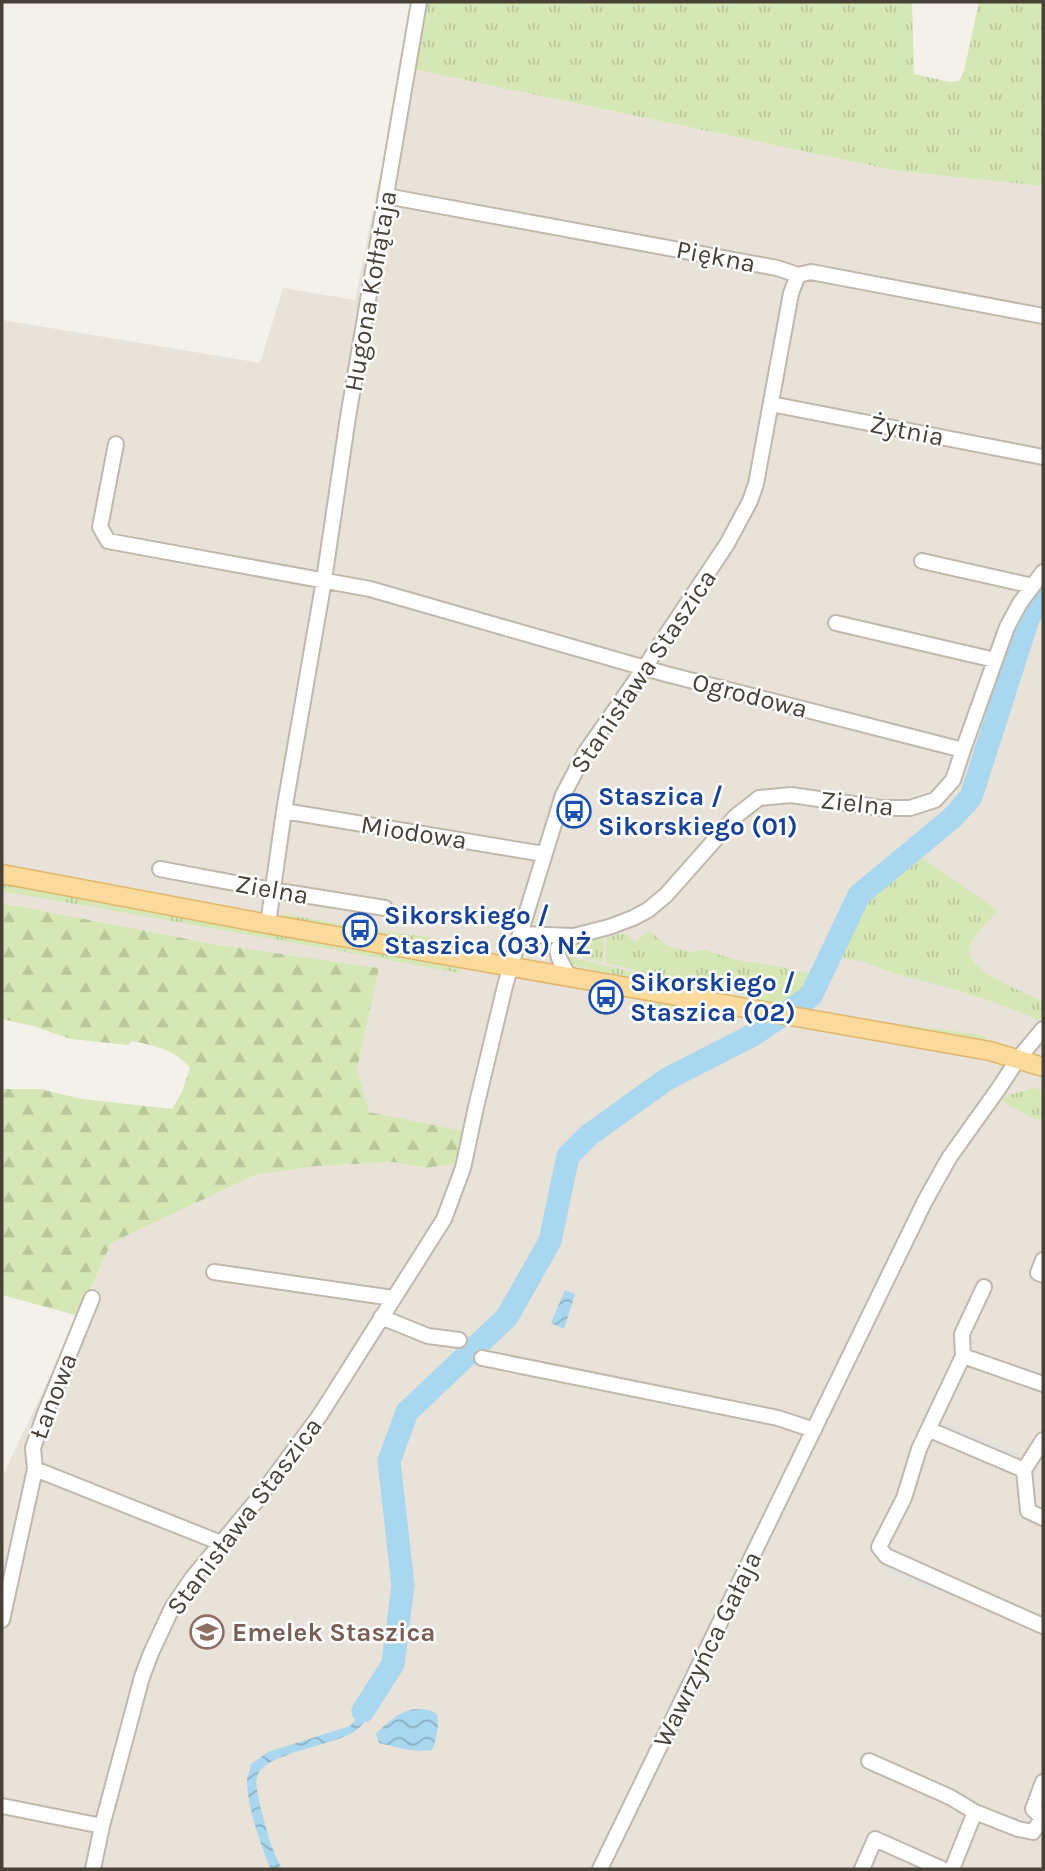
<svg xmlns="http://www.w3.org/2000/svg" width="1045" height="1871" font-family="Karla,sans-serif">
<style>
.residential{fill:#e8e2d8}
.grass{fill:url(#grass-tufts)}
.forest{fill:url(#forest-firs)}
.parking{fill:#e3e1de}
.water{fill:url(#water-waves)}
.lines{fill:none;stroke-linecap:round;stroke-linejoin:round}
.river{stroke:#a8d7ef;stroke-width:23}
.minor-casing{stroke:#c0b8ac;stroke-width:18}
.major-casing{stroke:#e1b66b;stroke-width:21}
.minor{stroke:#fff;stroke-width:14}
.major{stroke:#fcda9c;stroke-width:18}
.labels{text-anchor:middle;stroke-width:5;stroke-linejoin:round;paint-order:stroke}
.street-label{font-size:26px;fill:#484138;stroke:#fff}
.transit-label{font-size:26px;font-weight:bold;fill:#164399;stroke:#fff;text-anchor:start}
.education-label{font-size:26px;font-weight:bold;fill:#785e54;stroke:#fff;text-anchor:start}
</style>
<defs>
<pattern id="grass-tufts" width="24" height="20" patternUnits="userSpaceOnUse" patternTransform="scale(1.75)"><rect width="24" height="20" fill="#d4e7b4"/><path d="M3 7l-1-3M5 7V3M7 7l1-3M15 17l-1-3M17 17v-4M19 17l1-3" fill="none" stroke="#b8c79c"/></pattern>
<pattern id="forest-firs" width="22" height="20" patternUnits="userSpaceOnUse" patternTransform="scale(1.75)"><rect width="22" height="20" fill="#d4e7b4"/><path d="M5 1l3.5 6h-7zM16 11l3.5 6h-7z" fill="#b8c79c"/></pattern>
<pattern id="water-waves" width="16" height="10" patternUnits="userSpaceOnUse" patternTransform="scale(1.75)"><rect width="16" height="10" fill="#a8d7ef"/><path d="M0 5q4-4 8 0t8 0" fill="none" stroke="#8bb0c3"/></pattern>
</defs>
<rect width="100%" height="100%" fill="#f4f1ea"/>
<path class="residential" d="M404,67L898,171L1043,186V1098L952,1061L1043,1099V1869H2V1477L92,1288L111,1243L255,1175L317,1166L393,1162L424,1168L462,1132L369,1112L357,1069L379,968L213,944L2,903V320L260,363L283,288L355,300L380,175L384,176Z"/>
<path class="grass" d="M424,2H912L914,74L950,82L959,81L964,71L979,2H1043V186L898,171L413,69Z
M918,855L998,911C990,919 969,940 969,950C967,971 1027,994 1043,1001V1015L1039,1020L999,1004L957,990L893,973L862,961L840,958L849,926L860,903L900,872Z
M2,884L94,901L92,907L2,891Z
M95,901L245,928L244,934L94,907Z
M278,913L386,932V937L288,919Z
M246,928L336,944L334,950L245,934Z
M649,931L669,947L693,952L704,950L736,960L781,967L814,975C811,986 802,1001 790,1004C771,1009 747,995 728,990C714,986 699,985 685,982C658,977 632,969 606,963V938L624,933L635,942Z
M388,932L476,943L482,948L387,937Z
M603,938V962L575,955L569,949L570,943Z
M337,944L460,966L459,973L336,950Z
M560,954L682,985L680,990L569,964Z
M644,1002H661L750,1018V1019L718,1017L644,1004Z
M844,1015L883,1022L983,1035L985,1037L984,1039L829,1016Z
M1034,1088L1043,1091V1123L1010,1106L1003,1100L1006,1096Z"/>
<path class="forest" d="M2,903L213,944L379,968L357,1069L369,1112L462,1131L456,1164L424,1168L393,1162L317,1166L255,1175L111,1243L79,1316L2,1295V1089H40L82,1099L172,1109L182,1092L190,1068C177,1050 152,1045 132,1041L128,1045L71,1039L33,1026L2,1019Z"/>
<path class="parking" d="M945,1423L1019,1454L1014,1465L941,1434Z
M884,1560L942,1586L938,1594L880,1568Z"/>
<path class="water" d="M565,1290L575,1294L564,1329L551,1323Z
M385,1685C378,1702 368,1724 352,1733C332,1745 271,1753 259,1772C253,1783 259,1798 261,1809C266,1829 272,1851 282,1869H271C262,1850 246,1802 247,1780C248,1775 250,1769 251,1764L268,1752L350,1726L358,1717L376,1687Z
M418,1709C423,1709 433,1710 436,1714C441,1719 435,1744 432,1750C415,1753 396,1747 379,1743L376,1734C389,1721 400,1710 418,1709Z"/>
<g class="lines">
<path class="river" d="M363,1711L393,1664L403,1585L389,1461L407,1412L507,1317L550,1241L568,1156L589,1135L667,1079L753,1035L811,996L859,895L952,818L971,797L1029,616L1043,599"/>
<defs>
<path id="minor" d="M386,196L777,268L798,275L811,272L1043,316
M771,404L1043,457
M116,444L100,527L108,541L370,589L666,674L963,750L1007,627L1020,603L1043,572
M922,561L1033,586
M836,623L995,660
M284,811L544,854
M160,869L272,890L385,908
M268,924L284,811L324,580L348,417L419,2
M520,934L574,936L609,927L633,918L648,910L666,895L736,816L759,798L791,795L881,808H910L935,800L953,780L963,750
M570,978C560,960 547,946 573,936
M1043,1260L1038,1273L1043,1275
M214,1272L393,1298
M381,1317L428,1336L459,1340
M963,1356L962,1334L984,1287
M482,1358L778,1418L814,1430
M1043,1384L963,1356L919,1449L904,1498L879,1547L886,1556L1043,1626
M930,1430L1024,1470
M1043,1440L1024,1470L1028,1511L1043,1518
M35,1469L221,1543
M2,1620L35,1469L33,1448L44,1416L92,1298
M869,1761L950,1797L975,1812
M2,1806L102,1826
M93,1869L102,1826L142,1677L151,1653L173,1606L193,1577L257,1500L320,1415L444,1219L463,1168L476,1107L505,986L520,934L563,795L585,753L645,667L727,544L750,501L756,484L791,293L798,275
M600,1869L925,1201L949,1158L999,1088L1018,1059L1043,1029
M862,1869L875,1839L942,1869
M952,1869L975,1812L1018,1829L1033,1832L1042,1818L1033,1809L1043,1782"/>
<path id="major" d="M2,874L268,924L990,1051L1043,1067"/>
</defs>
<use href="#minor" class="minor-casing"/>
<use href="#major" class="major-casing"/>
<use href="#minor" class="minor"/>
<use href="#major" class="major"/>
</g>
<defs>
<symbol id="bus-ring" viewBox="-11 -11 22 22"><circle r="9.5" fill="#fff" stroke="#1a4fb4" stroke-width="1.5"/><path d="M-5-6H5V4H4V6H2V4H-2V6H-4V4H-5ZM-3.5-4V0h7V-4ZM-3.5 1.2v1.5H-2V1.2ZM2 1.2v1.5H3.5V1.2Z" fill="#1a4fb4"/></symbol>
<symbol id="school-ring" viewBox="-11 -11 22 22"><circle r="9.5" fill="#fff" stroke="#8d6e63" stroke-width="1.5"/><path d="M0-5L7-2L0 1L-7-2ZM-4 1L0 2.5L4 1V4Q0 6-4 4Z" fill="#8d6e63"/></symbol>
</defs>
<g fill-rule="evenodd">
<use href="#bus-ring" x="555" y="792" width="38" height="38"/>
<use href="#bus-ring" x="341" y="911" width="38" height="38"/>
<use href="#bus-ring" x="587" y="978" width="38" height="38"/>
<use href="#school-ring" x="188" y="1613" width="38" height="38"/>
</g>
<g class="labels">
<g class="street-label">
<text transform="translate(716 256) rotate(11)" y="9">Piękna</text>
<text transform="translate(370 291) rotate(-80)" y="9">Hugona Kołłątaja</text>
<text transform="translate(907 430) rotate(11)" y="9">Żytnia</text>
<text transform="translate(643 671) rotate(-56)" y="9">Stanisława Staszica</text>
<text transform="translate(750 695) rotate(14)" y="9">Ogrodowa</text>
<text transform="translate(857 803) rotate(6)" y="9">Zielna</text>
<text transform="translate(414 832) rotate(9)" y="9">Miodowa</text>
<text transform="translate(272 889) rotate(10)" y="9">Zielna</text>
<text transform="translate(53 1396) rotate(-69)" y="9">Łanowa</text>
<text transform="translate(244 1516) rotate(-53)" y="9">Stanisława Staszica</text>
<text transform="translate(707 1649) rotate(-64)" y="9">Wawrzyńca Gałaja</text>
</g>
<g class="transit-label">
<text x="598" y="805">Staszica /<tspan x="598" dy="30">Sikorskiego (01)</tspan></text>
<text x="384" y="924">Sikorskiego /<tspan x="384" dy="30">Staszica (03) NŻ</tspan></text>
<text x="630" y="991">Sikorskiego /<tspan x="630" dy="30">Staszica (02)</tspan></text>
</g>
<g class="education-label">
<text x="232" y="1641">Emelek Staszica</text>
</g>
</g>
<rect width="1045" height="1871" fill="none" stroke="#484138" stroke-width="7"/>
</svg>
